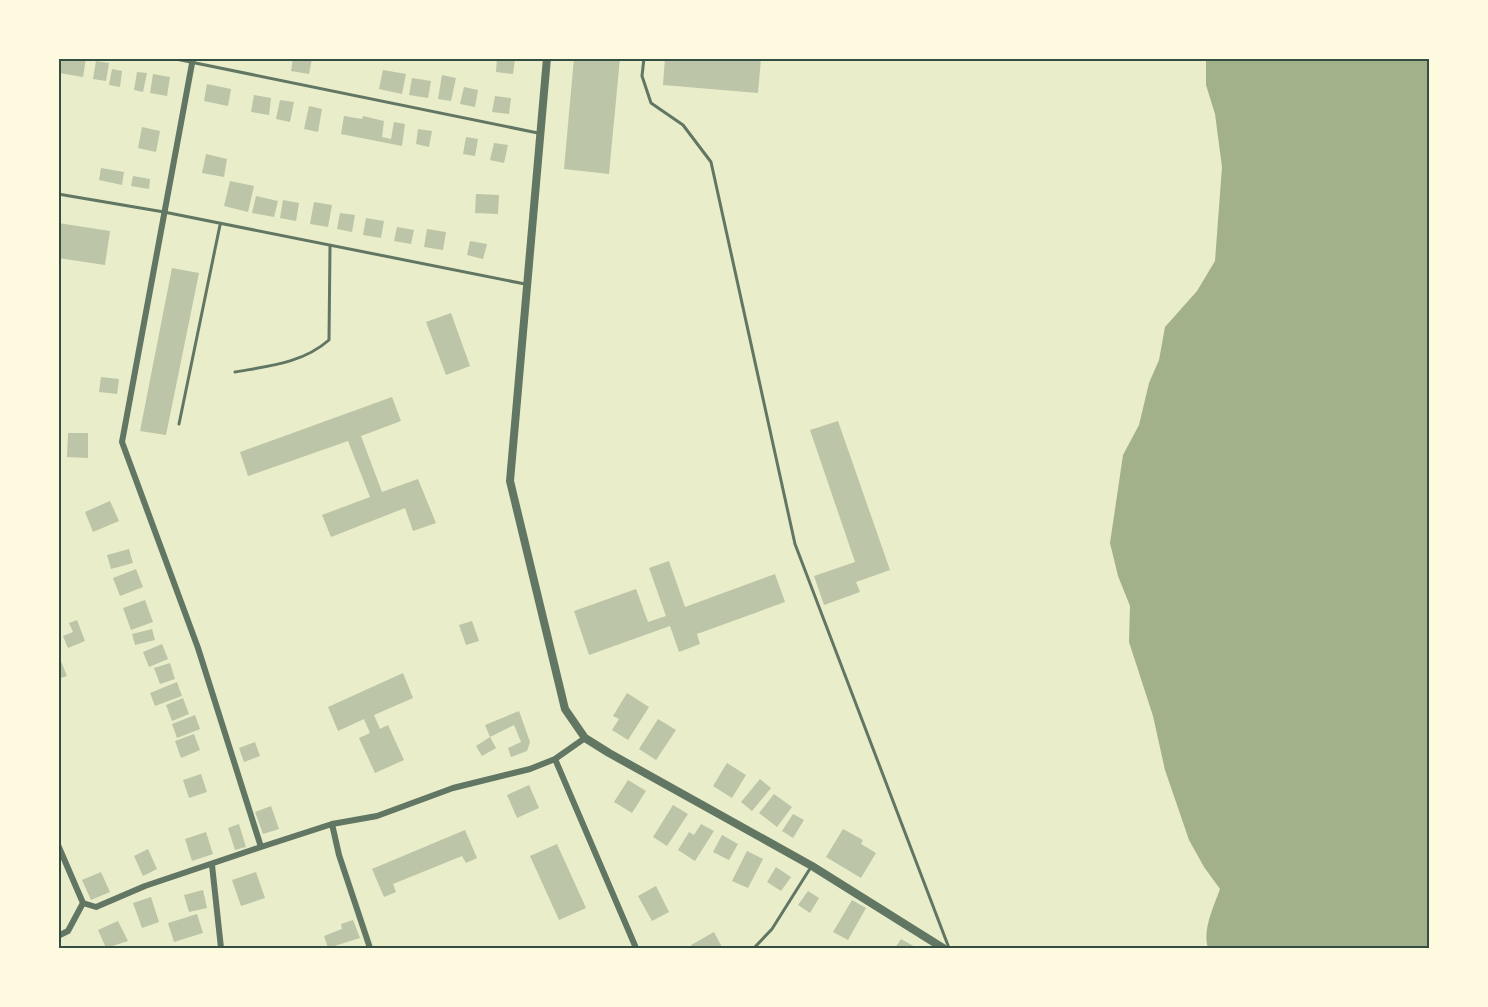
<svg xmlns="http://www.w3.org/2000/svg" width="1488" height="1007" font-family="'Work Sans',sans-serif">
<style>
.water{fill:#a3b18a}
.building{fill:#bcc5a7}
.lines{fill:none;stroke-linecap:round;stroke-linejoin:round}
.service{stroke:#617663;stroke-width:3}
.minor{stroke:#617663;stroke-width:6}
.tertiary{stroke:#617663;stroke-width:8}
.neatline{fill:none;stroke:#344e41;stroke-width:2}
</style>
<rect width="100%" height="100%" fill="#e9edc9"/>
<path class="water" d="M1206,59H1429V948H1208C1202,930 1214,906 1220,889L1204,867L1189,840L1165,770L1153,716L1129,642L1130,606L1118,576L1110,543L1123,455L1139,425L1149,383L1159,360L1165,327L1197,291L1215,261L1222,167L1215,114L1206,85Z"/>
<path class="building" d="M62,58H86L83,77L59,73Z
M293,58H312L309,74L291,71Z
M497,58H515L513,74L496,72Z
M574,58H620L609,174L564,169Z
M665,58H761L758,93L663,85Z
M96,61L109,63L106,81L93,79Z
M112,69L122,71L120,87L109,85Z
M383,70L406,74L402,94L379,89Z
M137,72L147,73L143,92L134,90Z
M153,74L170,77L167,96L150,93Z
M442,75L456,78L451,101L438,99Z
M412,78L431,81L428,98L409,95Z
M207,84L231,89L228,106L204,101Z
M464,87L478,90L475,107L460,104Z
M254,95L271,98L269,115L251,112Z
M495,96L511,98L509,114L492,112Z
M280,100L294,102L290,122L276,119Z
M309,106L322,109L318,132L304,129Z
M344,116L362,119L363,116L384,121L382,137L391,139L394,122L405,124L402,146L341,134Z
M142,127L160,131L156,152L138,148Z
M418,129L432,131L429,147L416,144Z
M466,137L478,139L475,156L463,154Z
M494,143L508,145L504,163L490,160Z
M206,154L227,159L224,177L202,173Z
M101,168L124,172L122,185L99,180Z
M133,176L150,179L149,189L131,186Z
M230,181L254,186L248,212L224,206Z
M476,194L499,195L498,214L475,213Z
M256,196L278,201L274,217L252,213Z
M283,200L299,203L296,221L280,218Z
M314,202L332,205L328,227L310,224Z
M340,213L355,215L352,232L337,229Z
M366,218L384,221L381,238L363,235Z
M58,223L110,231L105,265L58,258Z
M397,227L414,230L411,244L394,241Z
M427,229L446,232L443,250L424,247Z
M470,241L487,244L483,259L467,255Z
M172,268L199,273L166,435L140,431Z
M451,313L470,366L446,375L426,322Z
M101,377L119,379L117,394L99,392Z
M392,397L401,421L361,436L382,492L418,479L436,523L413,531L405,508L331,537L322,515L370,497L348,441L248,476L240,452Z
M838,421L890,570L856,582L860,592L824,605L814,576L855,562L810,430Z
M68,433H88V458L67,457Z
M110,501L119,521L93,532L85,512Z
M129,549L133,563L111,569L107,555Z
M669,561L685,607L775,574L785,602L697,634L700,644L679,652L670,626L589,655L574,611L636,589L648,622L666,616L649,568Z
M136,569L143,587L120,596L113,578Z
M145,600L153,622L131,630L123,608Z
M77,620L85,641L68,648L63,636L73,632L69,623Z
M472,621L479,641L466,645L459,625Z
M152,629L155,640L135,645L132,634Z
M162,644L168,659L149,667L143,652Z
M58,654L67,676L58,679Z
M170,663L175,679L160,684L154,668Z
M403,673L413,698L374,715L380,729L388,725L404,760L375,773L359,738L370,733L364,719L338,731L328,707Z
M177,682L182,696L155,706L150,693Z
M627,693L649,707L628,740L612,730L619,719L613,716Z
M183,698L189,714L172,721L166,705Z
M519,711L530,742L527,751L511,757L508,748L521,742L514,725L490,737L485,725Z
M195,715L200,729L177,738L172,724Z
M658,719L676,730L656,760L639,749Z
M194,734L200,750L181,758L175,741Z
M490,737L496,748L482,756L476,746Z
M255,742L260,756L244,762L239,748Z
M727,763L746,775L732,798L713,786Z
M201,774L207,792L189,798L183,780Z
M760,779L771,788L752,811L741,802Z
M628,780L646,791L632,813L614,802Z
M529,785L539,808L517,818L507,795Z
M774,794L792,807L777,827L759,813Z
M673,805L688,814L667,846L653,837Z
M271,806L279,829L263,834L255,812Z
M793,814L804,820L793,838L782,831Z
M239,824L246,847L235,850L228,828Z
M701,824L714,831L695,861L678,850L689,832L694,835Z
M843,829L863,840L861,844L876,853L861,878L826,857Z
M465,830L477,858L466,863L462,856L393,884L396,892L384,897L372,869Z
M206,832L213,854L192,861L185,839Z
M722,835L738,844L729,860L713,852Z
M557,844L586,908L559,920L530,856Z
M148,849L157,869L143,876L134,856Z
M747,851L763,859L748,888L732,881Z
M776,867L791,877L781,891L767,882Z
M101,872L110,892L91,900L82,880Z
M256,872L265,898L241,906L232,880Z
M656,886L669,912L652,921L638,896Z
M203,890L207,908L189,912L184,895Z
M808,891L819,898L810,913L798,905Z
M151,897L159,922L142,928L133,903Z
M852,900L866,908L848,940L833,932Z
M197,914L203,933L174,942L168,923Z
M353,920L360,938L328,948L324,936L342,929L341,924Z
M118,921L128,941L106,948L98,930Z
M714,932L722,947L693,948L691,945Z
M901,939L917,948H895Z"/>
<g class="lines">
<path class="service" d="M171,58L538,133
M644,58L642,76L651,103L683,125L711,162L795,544L949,948
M58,194L164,212L525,284
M235,372C269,366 303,363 329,340L330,246
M179,424L220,225
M754,948L772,929L811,867"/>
<path class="minor" d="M193,58L122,442L198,648L261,847
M585,738L555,759L636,948
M332,824L339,855L370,948
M58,845L83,903
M212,865L221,948
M83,903L96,907L145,886L261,847L332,824L377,816L453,788L530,769L555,759
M58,936L68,931L83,903"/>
<path class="tertiary" d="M547,58L510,481L565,709L585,738L609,753L812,866L943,948"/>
</g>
<rect width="1488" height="1007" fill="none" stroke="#fefae0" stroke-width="120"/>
<rect x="60" y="60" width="1368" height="887" class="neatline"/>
</svg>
